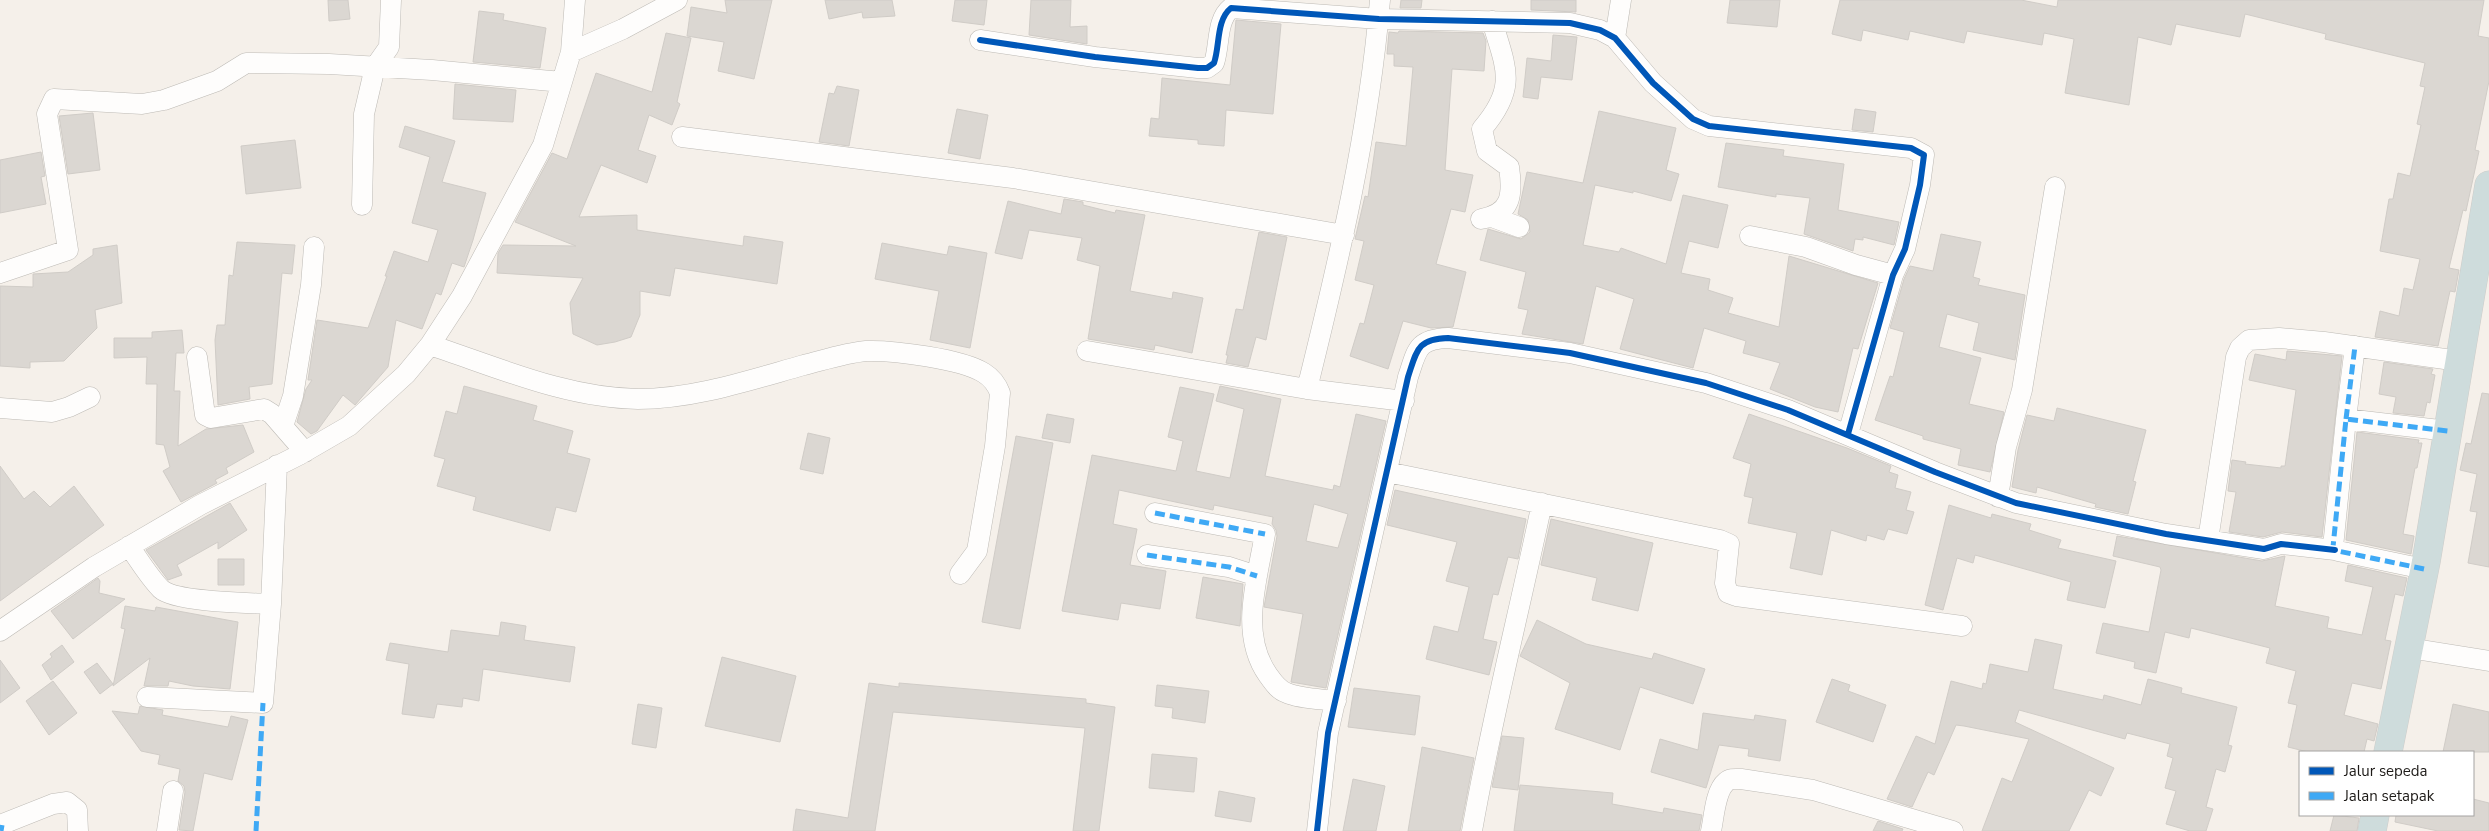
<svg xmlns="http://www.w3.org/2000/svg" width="2489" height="831" font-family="'Nunito Sans',sans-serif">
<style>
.building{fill:#dbd7d2;stroke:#d0ccc7;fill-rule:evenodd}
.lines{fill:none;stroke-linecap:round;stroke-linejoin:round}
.street-casing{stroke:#bdbab5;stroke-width:21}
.highway-casing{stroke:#ceccc9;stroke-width:29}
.street{stroke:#fefdfc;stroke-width:20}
.highway{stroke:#cedcdc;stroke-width:28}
.quiet{stroke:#3fa9f5;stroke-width:5;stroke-dasharray:10 5;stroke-linecap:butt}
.cycleway-casing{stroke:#fff;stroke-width:9}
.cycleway{stroke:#0057b8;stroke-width:6}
</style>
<rect width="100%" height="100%" fill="#f5f0ea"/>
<path class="building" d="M328,0H348L350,19L329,21Z
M725,0H772L754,79L718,71L724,42L687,36L691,7L727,13Z
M825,0H892L895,16L863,18L862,12L829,19Z
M955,0H987L984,25L952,21Z
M1031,0H1071L1070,27L1087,26V44L1029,35Z
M1401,0H1422L1421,8H1400Z
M1531,0H1576V12L1531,10Z
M1730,0H1780L1777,27L1727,23Z
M1840,0H2021L2057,7L2058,0H2484L2478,36L2489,38V81L2475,150L2479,151L2466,211L2463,210L2449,268L2459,270L2455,292L2450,291L2438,346L2375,337L2380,311L2399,316L2404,288L2413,290L2420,259L2380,251L2389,199H2393L2398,173L2410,176L2421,125L2417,124L2425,87L2420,86L2425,63L2325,39L2326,34L2245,14L2240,37L2176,24L2171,45L2138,37L2129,105L2065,93L2074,39L2044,33L2042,45L1967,31L1964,43L1910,31L1908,40L1863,30L1861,41L1832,34Z
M479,11L504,14L503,20L546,28L540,68L473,62Z
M1236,20L1281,24L1273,114L1226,110L1224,146L1198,144V140L1149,136L1151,118L1159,119L1162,78L1230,85Z
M1399,31L1483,33L1486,41L1484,71L1452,69L1445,170L1473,175L1465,212L1451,209L1436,264L1466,272L1453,327L1431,328L1403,321L1388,369L1350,356L1360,323L1364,324L1374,285L1355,280L1364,241L1355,239L1365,196L1368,197L1376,142L1406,146L1413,67L1394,66V54H1387L1389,32L1398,33Z
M666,33L691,38L677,102L680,104L672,125L649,115L638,150L656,156L647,183L601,165L579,217L637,215V230L743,246L744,236L783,242L777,284L675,268L670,296L640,291V315L631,337L615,342L597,345L573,334L570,303L583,278L497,273L498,253L503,245L576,246L515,222L552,153L567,159L596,73L652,92Z
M1553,35L1577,37L1572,80L1541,77L1538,99L1523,97L1527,58L1551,61Z
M455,84L516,90L513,122L453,119Z
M837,86L859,90L849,146L819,142L829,93L834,94Z
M957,109L988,115L980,159L948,153Z
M1855,109L1876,112L1873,132L1852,130Z
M1599,111L1676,128L1666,170L1679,174L1671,201L1633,191V193L1595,185L1583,245L1619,252L1621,248L1666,264L1683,195L1728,205L1718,248L1689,241L1681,273L1710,279L1708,290L1733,298L1728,313L1779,327L1789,256L1878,283L1858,349L1853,348L1838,412L1815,407L1770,389L1780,363L1743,353L1746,341L1704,328L1693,368L1620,349L1634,299L1596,286L1583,344L1522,334L1528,310L1518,308L1526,272L1480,260L1488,229L1521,239L1530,232L1528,220L1518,214L1527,172L1583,183Z
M93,113L100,170L68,174L59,116Z
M405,126L455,141L442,182L486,193L473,240L464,267L452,263L441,295L436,293L422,329L396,320L388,367L355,405L343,395L317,431L311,434L297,422L306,389L312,380H308L317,320L368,328L387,276H385L394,251L428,262L438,230L412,223L430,157L399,147Z
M295,140L301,188L246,194L241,146Z
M1726,143L1784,150L1783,156L1844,164L1838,210L1899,222L1894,245L1863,237V240L1855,239L1853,251L1804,234L1810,198L1776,194V197L1718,187Z
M41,152L45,176L41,177L46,204L0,213V160Z
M1064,199L1083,202V205L1115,213L1116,210L1145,215L1130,291L1172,299L1173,292L1203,298L1192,353L1155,345L1154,350L1088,339L1100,266L1077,260L1082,238L1029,230L1022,259L995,253L1008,201L1061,214Z
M1259,232L1287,237L1266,340L1256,337L1248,367L1226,363L1228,355H1226L1236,309L1243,310Z
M1941,234L1981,242L1973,277L1980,279L1978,285L2025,295L2015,360L1973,350L1979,323L1947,314L1939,347L1981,358L1969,404L2004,412L1990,472L1958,465L1961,449L1923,439V436L1875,420L1890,376L1893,377L1904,332L1890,328L1904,279L1910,266L1933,271Z
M237,242L295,245L292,274L282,273L272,384L249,387L250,399L218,405L215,340L217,325H225L229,275L233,276Z
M882,243L947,255L949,246L987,253L970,348L930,340L939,291L875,279Z
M117,245L122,303L95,310L97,328L64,361L30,362V368L0,366V286L33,287V274L68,272L93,255V249Z
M182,330L184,353H176L174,391H180L178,446L206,429L243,425L254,452L226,468L228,473L215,480L217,483L181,502L163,471L170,467L164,445L156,444L157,384H146L147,357L114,358V338H152V332Z
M2287,351L2342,356L2322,537L2282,532L2263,537L2229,532L2236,492L2228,491L2232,460L2246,462L2245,464L2281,468V466H2285L2296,390L2249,380L2255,354L2286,360Z
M2384,362L2433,369L2431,374L2435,375L2430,403L2427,402L2424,416L2393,413L2396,397L2379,394Z
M464,386L537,406L533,420L573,431L567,453L590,459L576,512L556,507L550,531L473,510L476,497L437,486L445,459L434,456L446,411L457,414Z
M1220,386L1281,399L1265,476L1333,490L1334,485L1340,487L1356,414L1386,421L1326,688L1291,682L1303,614L1264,607L1277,536L1276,530L1272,524L1273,517L1214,505L1213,510L1119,490L1113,524L1137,529L1130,565L1166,571L1160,609L1121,603L1118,620L1062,611L1092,455L1176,471L1183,441L1168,437L1180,387L1214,394L1196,471L1230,478L1244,409L1216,401ZM1314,504L1348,514L1338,548L1306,541Z
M2482,393L2489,394V567L2468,563L2477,512L2470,511L2477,474L2460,470L2466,443L2471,444Z
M2057,408L2146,430L2133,481L2136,482L2128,514L2095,507L2096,504L2037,487L2036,493L2012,487L2018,450L2027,415L2054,421Z
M1047,414L1074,419L1070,443L1042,438Z
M1749,414L1847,448L1891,466L1889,472L1898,475L1895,488L1911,492L1906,510L1914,512L1907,534L1888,529L1884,540L1867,535L1866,541L1831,530L1822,575L1790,568L1797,533L1748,523L1753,498L1744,496L1751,464L1733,458Z
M2357,432L2419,440L2418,443H2422L2417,468H2415L2403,534L2414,536L2411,554L2346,540Z
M808,433L830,438L823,474L800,469Z
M1016,436L1053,443L1020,629L982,622Z
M0,466L24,499L34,491L50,507L74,486L104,525L0,601Z
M1395,490L1526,519L1518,559L1508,557L1498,595L1493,594L1483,639L1497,642L1489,675L1426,659L1434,626L1458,632L1469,587L1446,581L1457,542L1387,525Z
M230,503L247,530L218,549V542L177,565L182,575L168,580L146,550Z
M1949,505L1991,518L1992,514L2031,524L2029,530L2061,540L2058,548L2116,561L2105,608L2067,600L2071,582L1975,555L1973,563L1957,558L1943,610L1925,605Z
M1551,519L1653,543L1638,611L1592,600L1597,578L1541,565Z
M2117,536L2262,561L2285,556L2275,606L2329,617L2327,628L2362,635L2373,587L2345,581L2348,565L2407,578L2403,596L2395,594L2385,640L2391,641L2381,689L2352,683L2344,715L2378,724L2374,741L2367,739L2364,752H2308L2288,747L2297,705L2288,703L2296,671L2266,663L2270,648L2191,628L2189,638L2165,632L2156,673L2134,668L2135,662L2096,653L2103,623L2149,632L2161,570L2160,567L2113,556Z
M218,559H244V585H218Z
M1203,577L1243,584L1240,626L1196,618Z
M98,578L100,581L99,593L125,599L73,639L51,611Z
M125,606L155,611L156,607L238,622L230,689L193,686L169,681L168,686H144L150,658L113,686L125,629L121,628Z
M1537,620L1586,644L1652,659L1654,653L1705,669L1693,704L1640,687L1620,750L1555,729L1570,683L1520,656Z
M501,622L526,626L524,640L575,647L570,682L483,669L479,701L463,698L462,707L437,704L434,718L402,714L409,664L386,660L390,643L448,652L451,630L499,636Z
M2035,639L2062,645L2053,689L2103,700L2104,695L2141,705L2148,679L2182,688L2181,693L2237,707L2228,745L2232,746L2225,772L2216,769L2206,807L2213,809L2206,831H2190L2166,824L2176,791L2165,788L2173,758L2167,756L2170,744L2127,733L2125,739L2019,710L2015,722L2114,768L2101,796L2089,790L2069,831H1982L2002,778L2012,782L2029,739L1964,726L1956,725L1934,775L1928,772L1912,807L1887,799L1916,736L1935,744L1951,681L1982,689L1983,683L1986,684L1990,664L2028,672Z
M62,645L74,662L51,680L42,665L52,657L50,654Z
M722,657L796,676L780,742L705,726Z
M0,660L20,688L0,703Z
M97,663L113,684L100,694L84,672Z
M1832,679L1850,685L1848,691L1886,705L1873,742L1816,722Z
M53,681L77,713L49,735L26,701Z
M869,683L899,687V683L1086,699V703L1115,707L1099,831H1073L1085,728L893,712L875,831H793L796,809L848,818Z
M1157,685L1209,691L1205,723L1172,718L1173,708L1155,706Z
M1354,688L1420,696L1415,735L1348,727Z
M638,704L662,708L656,748L632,744Z
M2453,704L2489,712V752H2443Z
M140,706L163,710L162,715L228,727L231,716L248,720L232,780L204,773L193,831L179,830L185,792L184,786L178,781L180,769L158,764L160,755L141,751L112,711L138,714Z
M1703,713L1754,720L1755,715L1786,720L1780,761L1748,756L1749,749L1719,745L1706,788L1651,772L1660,739L1698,750Z
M1502,736L1524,738L1518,790L1492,787Z
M1422,747L1474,758L1460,831H1408Z
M1152,754L1197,758L1194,792L1149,788Z
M1353,779L1385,786L1376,831H1343Z
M1520,785L1613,793L1612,804L1663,813L1664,808L1702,815L1699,831H1514Z
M1219,791L1255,798L1251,822L1215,816Z
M2473,799L2489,803V831H2438L2395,822L2396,815H2473Z
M2334,815L2359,818L2357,831H2330Z
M1878,821L1903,829L1902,831H1873Z"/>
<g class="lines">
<defs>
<path id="street" d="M1615,38L1621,0
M980,40L1095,57L1198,68H1207L1214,63C1220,46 1216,20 1231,8L1379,19L1570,23L1600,30L1615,38L1653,83L1693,119L1709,126L1911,148L1924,155L1920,185L1905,249L1893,275L1848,434
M571,52L623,29L677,0
M682,137L1013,178L1344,235
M362,205L364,114L375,67L389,47L391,0
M1492,217L1519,227
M1481,219C1512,214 1513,194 1509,167L1487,151L1482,129C1518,87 1506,68 1492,21
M1750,236L1806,247L1856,265L1893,275
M0,273L68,250L47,114L54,99L142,104L164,100L217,81L246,63L329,64L432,70L562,82
M430,345C497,367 566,398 638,399C694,399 750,380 804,365C824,360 845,353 866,351C893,350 962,359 984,373C992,378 997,385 1000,393L995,446L977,551L960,574
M1087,351L1307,389L1404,401
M197,357L205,415L211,418L264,409L272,414L305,452
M1307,389C1339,260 1369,132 1380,0
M0,408L52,412L69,407L90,397
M2346,419L2355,346
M283,426L293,396L311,285L314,247
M1387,472L1720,540L1729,544L1725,583L1728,593L1736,596L1962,626
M1998,497L2006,447L2022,390L2055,187
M1155,513L1265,534C1257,580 1239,634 1268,675C1273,682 1278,690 1287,693C1301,699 1321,699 1336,701
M2208,540L2236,357L2240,348L2249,340L2279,338L2324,342L2459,361
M129,546C139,560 149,577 161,589C175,602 250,603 271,604
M1147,555L1229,567L1257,576
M2424,569L2338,551L2333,547L2346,419L2448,431
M0,631L94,567L200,505L299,455L349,426L406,374L430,345L462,296L543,145L571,52L575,0
M2409,648L2489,661
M147,697L263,703L271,604L277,465
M0,825L53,804L67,802L77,810L78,831
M167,831L173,791
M1317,831L1328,733L1408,377C1417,350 1417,339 1448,338L1570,353L1706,383L1788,410L1935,472L2016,503L2166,534L2264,549L2281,544L2335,550
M1472,831C1491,721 1519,613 1542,503
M1711,831C1714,818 1715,791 1726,782C1730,778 1736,779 1741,779L1813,790L1953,831"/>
<path id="highway" d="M2388,752L2426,562L2489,185
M2372,831L2375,815"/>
</defs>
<use href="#street" class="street-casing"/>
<use href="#highway" class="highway-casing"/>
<use href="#street" class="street"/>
<use href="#highway" class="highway"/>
<path class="quiet" d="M2346,419L2355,346
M1155,513L1265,534
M1147,555L1229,567L1257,576
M2424,569L2338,551L2333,547L2346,419L2448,431
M1,831L2,825
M256,831L263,703"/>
<defs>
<path id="cycleway" d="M980,40L1095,57L1198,68H1207L1214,63C1220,46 1216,20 1231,8L1379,19L1570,23L1600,30L1615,38L1653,83L1693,119L1709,126L1911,148L1924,155L1920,185L1905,249L1893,275L1848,434
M1317,831L1328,733L1408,377C1417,350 1417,339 1448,338L1570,353L1706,383L1788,410L1935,472L2016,503L2166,534L2264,549L2281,544L2335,550"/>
</defs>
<use href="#cycleway" class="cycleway-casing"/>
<use href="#cycleway" class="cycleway"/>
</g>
<rect x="2299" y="751" width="175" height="65" fill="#ffffff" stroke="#a5a3a2"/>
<rect x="2309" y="767" width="25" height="8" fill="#0057b8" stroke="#a5a3a2"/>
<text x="2344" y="776" font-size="15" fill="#1d1a17">Jalur sepeda</text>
<rect x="2309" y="792" width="25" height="8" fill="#3fa9f5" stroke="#a5a3a2"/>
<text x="2344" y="801" font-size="15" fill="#1d1a17">Jalan setapak</text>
</svg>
